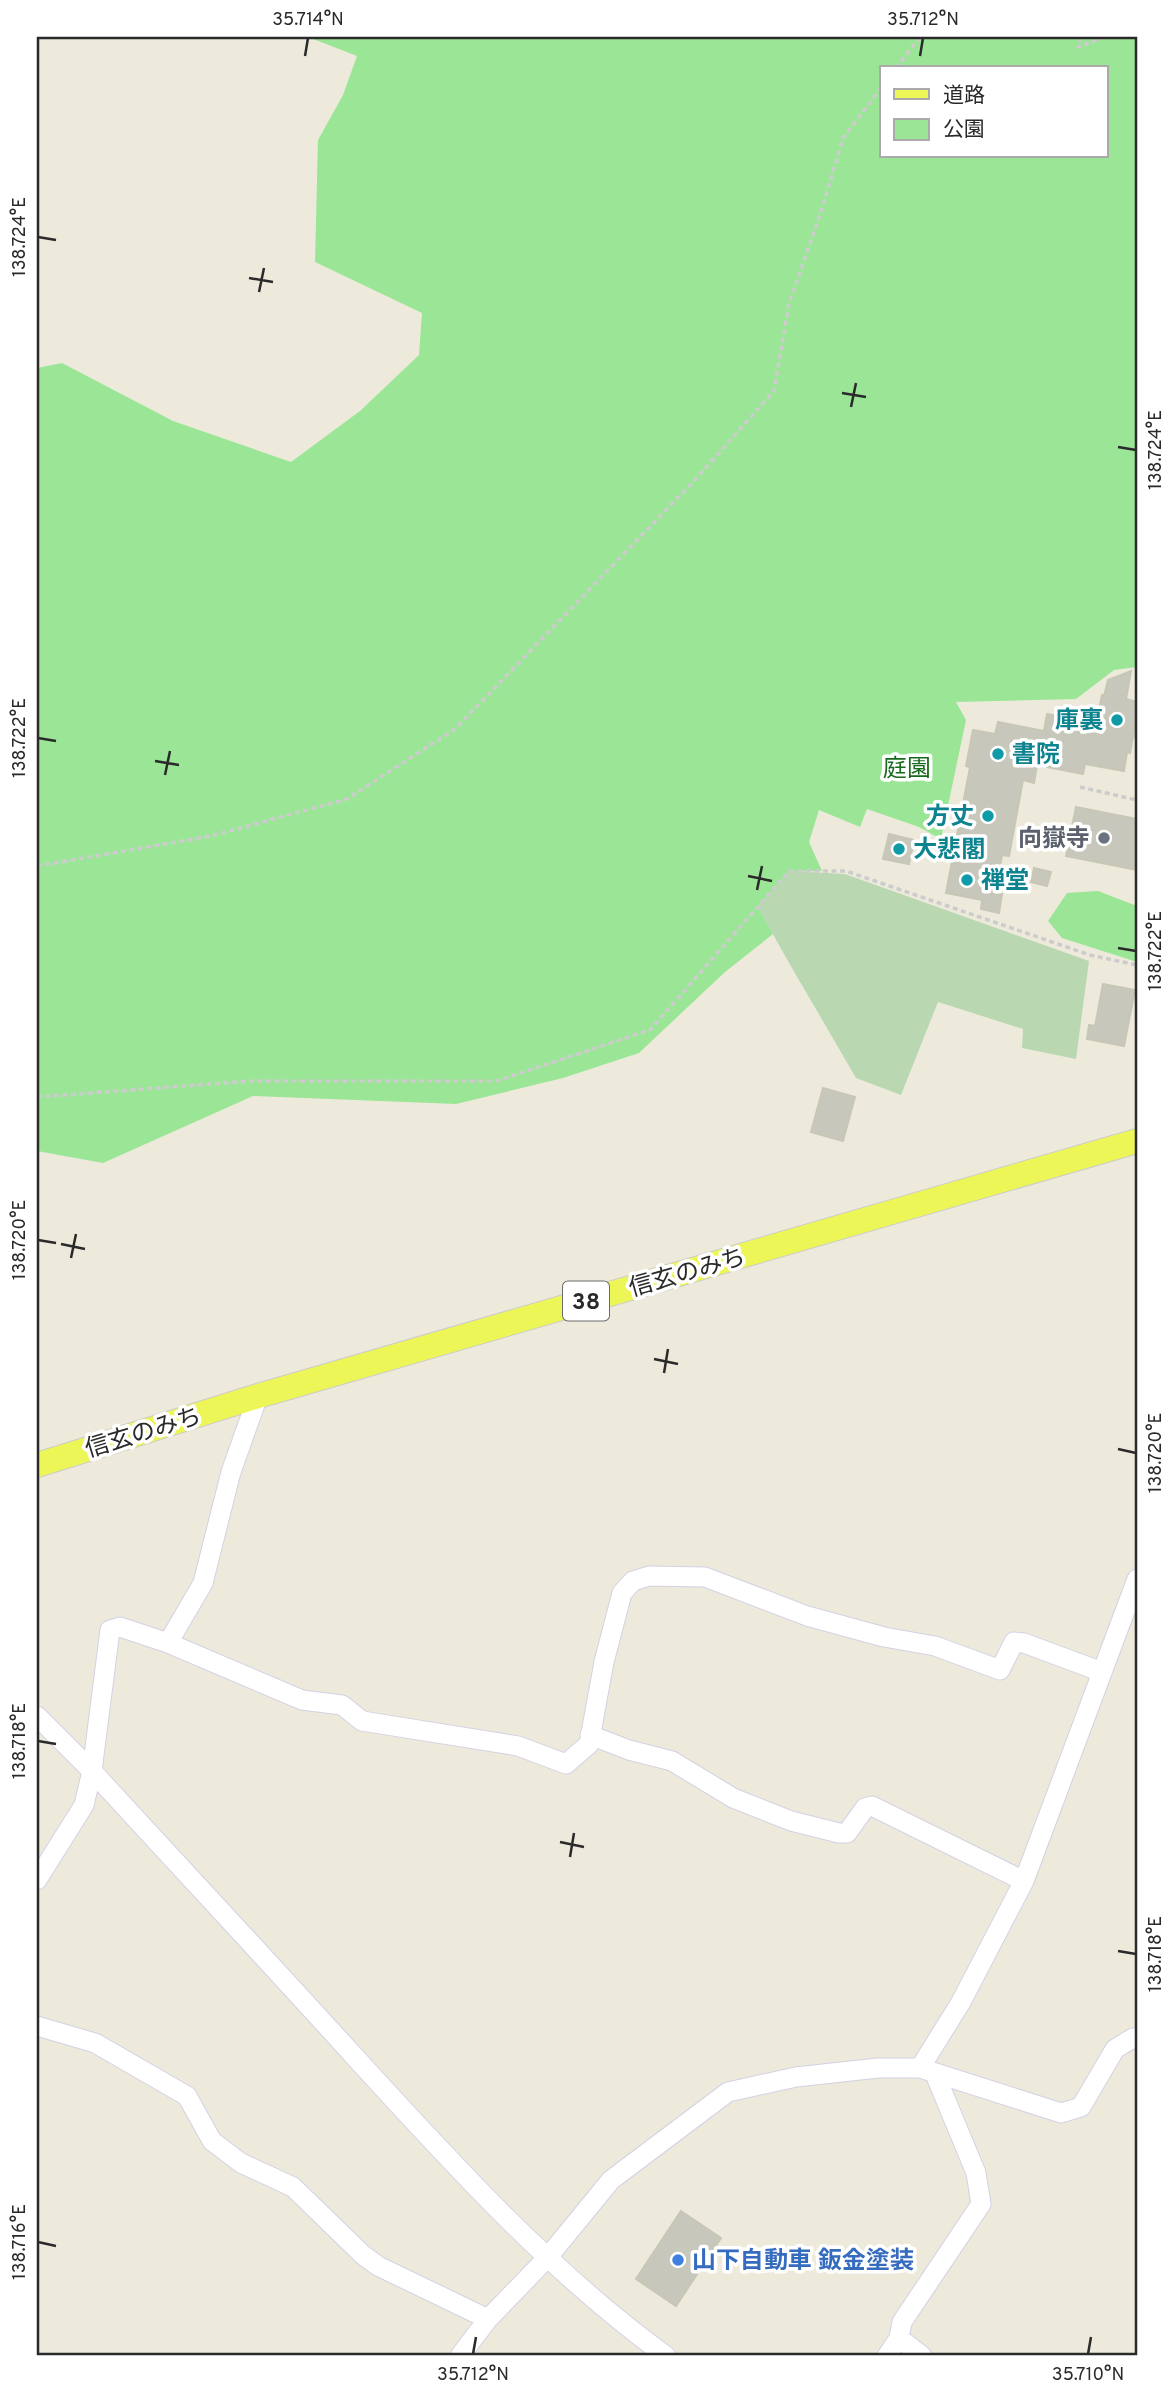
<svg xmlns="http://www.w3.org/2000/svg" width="1174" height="2393" font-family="Overpass,'Noto Sans JP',sans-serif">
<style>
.green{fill:#9ae696;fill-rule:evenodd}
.cemetery{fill:#b9d8b2}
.building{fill:#c8c7bb;stroke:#c8c7b5;stroke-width:2}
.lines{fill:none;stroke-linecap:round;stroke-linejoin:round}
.minor-casing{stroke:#d3d1e4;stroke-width:21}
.major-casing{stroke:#ccc;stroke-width:26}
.path{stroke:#ccc;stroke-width:3.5;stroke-dasharray:5 3.5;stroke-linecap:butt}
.minor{stroke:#fff;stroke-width:19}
.major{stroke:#edf657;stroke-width:24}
.ticks{fill:none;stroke:#2a2a2a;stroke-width:2.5}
.culture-dot{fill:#0f9aa8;stroke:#fff;stroke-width:2.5}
.worship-dot{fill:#6b7280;stroke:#fff;stroke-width:2.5}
.shop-dot{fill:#3f7fe0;stroke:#fff;stroke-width:2.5}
.labels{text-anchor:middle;stroke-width:7;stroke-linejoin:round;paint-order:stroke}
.shield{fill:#fff;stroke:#6a6a6a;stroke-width:2}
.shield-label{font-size:23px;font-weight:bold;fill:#2a2a2a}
.culture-label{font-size:24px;font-weight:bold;fill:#0d838f;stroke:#fff;text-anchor:start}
.park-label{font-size:24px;fill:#176b1e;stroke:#fff}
.worship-label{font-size:24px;font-weight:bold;fill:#5b616d;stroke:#fff;text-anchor:end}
.street-label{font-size:24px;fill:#2a2a2a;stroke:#fff}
.shop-label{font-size:24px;font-weight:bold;fill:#366cbe;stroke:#fff;text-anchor:start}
.neatline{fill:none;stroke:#2a2a2a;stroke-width:2.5}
.ticks-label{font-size:18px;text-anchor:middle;fill:#2a2a2a}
</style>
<rect width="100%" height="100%" fill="#edeadc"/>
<path class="green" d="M308,37H1137V667L1114,670L1076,699L956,702L966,720L941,839L919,827L867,809L860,827L819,810L809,842L822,871L789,872L758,907L773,934L725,972L639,1053L563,1078L456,1104L253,1096L103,1163L37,1151V368L62,363L173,421L291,462L360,411L419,355L422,313L315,262L318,140L343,95L357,56ZM882,68H1106V156H882Z
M1098,891L1137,906V962L1062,938L1048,921L1067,893Z"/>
<path class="cemetery" d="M789,871L845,874L1089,961L1076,1059L1022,1048L1023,1029L938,1002L901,1095L856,1078L785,956L758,907Z"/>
<path class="building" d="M1131,671L1126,699L1137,702V716L1130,753L1127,752L1124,771L1085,764L1083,774L1037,765L1034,783L1023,780L1009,856L1002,855L995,893L1002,894L999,913L981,909L982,900L946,893L970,767L966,766L973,730L995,734L998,722L1044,731L1047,714L1096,723L1102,695L1104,696L1108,680Z
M1076,807L1137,819V870L1066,856Z
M889,834L914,840L909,864L883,859Z
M1034,868L1051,872L1047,886L1031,882Z
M1103,984L1135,990L1124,1046L1087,1039L1089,1025L1095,1026Z
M823,1088L855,1097L843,1141L811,1132Z
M681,2211L721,2238L676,2306L636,2279Z"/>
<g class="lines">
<defs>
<path id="minor" d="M168,1643L203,1583L231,1472L258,1396
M37,1716L92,1771C179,1866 267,1960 354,2056C451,2162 549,2271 666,2356
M590,1735L629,1750L672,1761L733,1798L791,1821L839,1833H847L865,1808L872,1806L1024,1881
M37,1880L84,1805L92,1771L110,1630L120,1627L168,1643L302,1700L342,1705L362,1721L518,1746L566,1764L589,1744L604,1662L622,1593L633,1581L649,1576L705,1577L807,1616L884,1637L935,1646L1000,1670L1014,1642L1024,1643L1102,1672
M37,2026L95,2043L187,2096L212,2141L241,2163L293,2187L363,2255L378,2266L488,2319
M920,2068L961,2002L1024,1881L1137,1579
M899,2338L922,2356
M460,2356L488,2319L548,2257L611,2180L728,2092L796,2077L878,2068H920L1061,2113L1081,2107L1115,2049L1133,2038L1137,2039
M887,2356L899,2338L902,2322L981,2204L976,2173L935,2074"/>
<path id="major" d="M37,1465L258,1396L1137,1141"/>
</defs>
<use href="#minor" class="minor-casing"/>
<use href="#major" class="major-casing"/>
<path class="path" d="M1081,37L1078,47L1105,37
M896,68L920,37
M1134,736L1137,737
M1080,787L1137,800
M37,866L211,836L347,799L455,729L693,482L774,391L789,303L821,212L843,138L882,87
M37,1097L251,1081H496L650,1030L789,871H846L1090,955L1137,965"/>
<use href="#minor" class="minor"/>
<use href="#major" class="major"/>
</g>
<path class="ticks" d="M305,56L308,38M920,56L923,38M38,237L56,240M249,278L273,282M259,292L264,268M842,393L866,397M851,407L856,383M1118,447L1136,450M38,738L56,741M155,761L179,765M165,775L170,751M748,876L772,881M757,890L762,866M1118,948L1136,951M38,1240L56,1243M61,1244L85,1249M71,1258L76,1234M654,1359L678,1364M664,1373L668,1349M1118,1449L1136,1453M38,1741L56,1744M560,1842L584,1847M570,1857L574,1833M1118,1951L1136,1954M38,2242L56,2246M473,2354L476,2337M1088,2354L1091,2337"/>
<g class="culture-dot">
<circle cx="1117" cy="720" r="7"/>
<circle cx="998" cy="754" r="7"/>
<circle cx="988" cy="816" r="7"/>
<circle cx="899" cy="849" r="7"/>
<circle cx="967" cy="880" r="7"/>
</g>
<circle class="worship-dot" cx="1104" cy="838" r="7"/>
<circle class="shop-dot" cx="678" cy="2260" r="7"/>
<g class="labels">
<rect class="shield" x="563" y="1281.5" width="46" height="39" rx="5"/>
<g class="shield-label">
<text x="586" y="1309">38</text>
</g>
<g class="culture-label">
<text x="1103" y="728" text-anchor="end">庫裏</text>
<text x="1012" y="762">書院</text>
<text x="974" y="824" text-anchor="end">方丈</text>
<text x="913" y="857">大悲閣</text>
<text x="981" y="888">禅堂</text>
</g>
<g class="park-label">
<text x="907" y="776">庭園</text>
</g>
<g class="worship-label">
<text x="1090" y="846">向嶽寺</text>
</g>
<g class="street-label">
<text transform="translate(687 1272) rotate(-16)" y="8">信玄のみち</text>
<text transform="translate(143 1432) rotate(-17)" y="8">信玄のみち</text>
</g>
<g class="shop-label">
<text x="692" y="2268">山下自動車 鈑金塗装</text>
</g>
</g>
<rect width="1174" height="2393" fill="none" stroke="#ffffff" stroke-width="77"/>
<rect x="880" y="66" width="228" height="91" fill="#ffffff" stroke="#aaaaaa" stroke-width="2"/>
<rect x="894" y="89" width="35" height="10" fill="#edf657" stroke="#aaaaaa" stroke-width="2"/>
<text x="943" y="102" font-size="21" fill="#2a2a2a">道路</text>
<rect x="894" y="119" width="35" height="21" fill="#9ae696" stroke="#aaaaaa" stroke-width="2"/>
<text x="943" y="136" font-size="21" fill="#2a2a2a">公園</text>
<rect x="38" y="38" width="1098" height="2316" class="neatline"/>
<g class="ticks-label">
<text x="308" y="25">35.714°N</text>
<text x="923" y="25">35.712°N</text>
<text transform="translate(19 237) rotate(-90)" y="6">138.724°E</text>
<text transform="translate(1155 450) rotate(-90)" y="6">138.724°E</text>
<text transform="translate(19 738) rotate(-90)" y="6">138.722°E</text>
<text transform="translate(1155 951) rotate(-90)" y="6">138.722°E</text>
<text transform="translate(19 1240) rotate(-90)" y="6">138.720°E</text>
<text transform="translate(1155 1453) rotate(-90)" y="6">138.720°E</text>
<text transform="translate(19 1741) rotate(-90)" y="6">138.718°E</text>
<text transform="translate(1155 1954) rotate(-90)" y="6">138.718°E</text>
<text transform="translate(19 2242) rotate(-90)" y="6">138.716°E</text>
<text x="473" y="2380">35.712°N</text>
<text x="1088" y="2380">35.710°N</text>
</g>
</svg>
